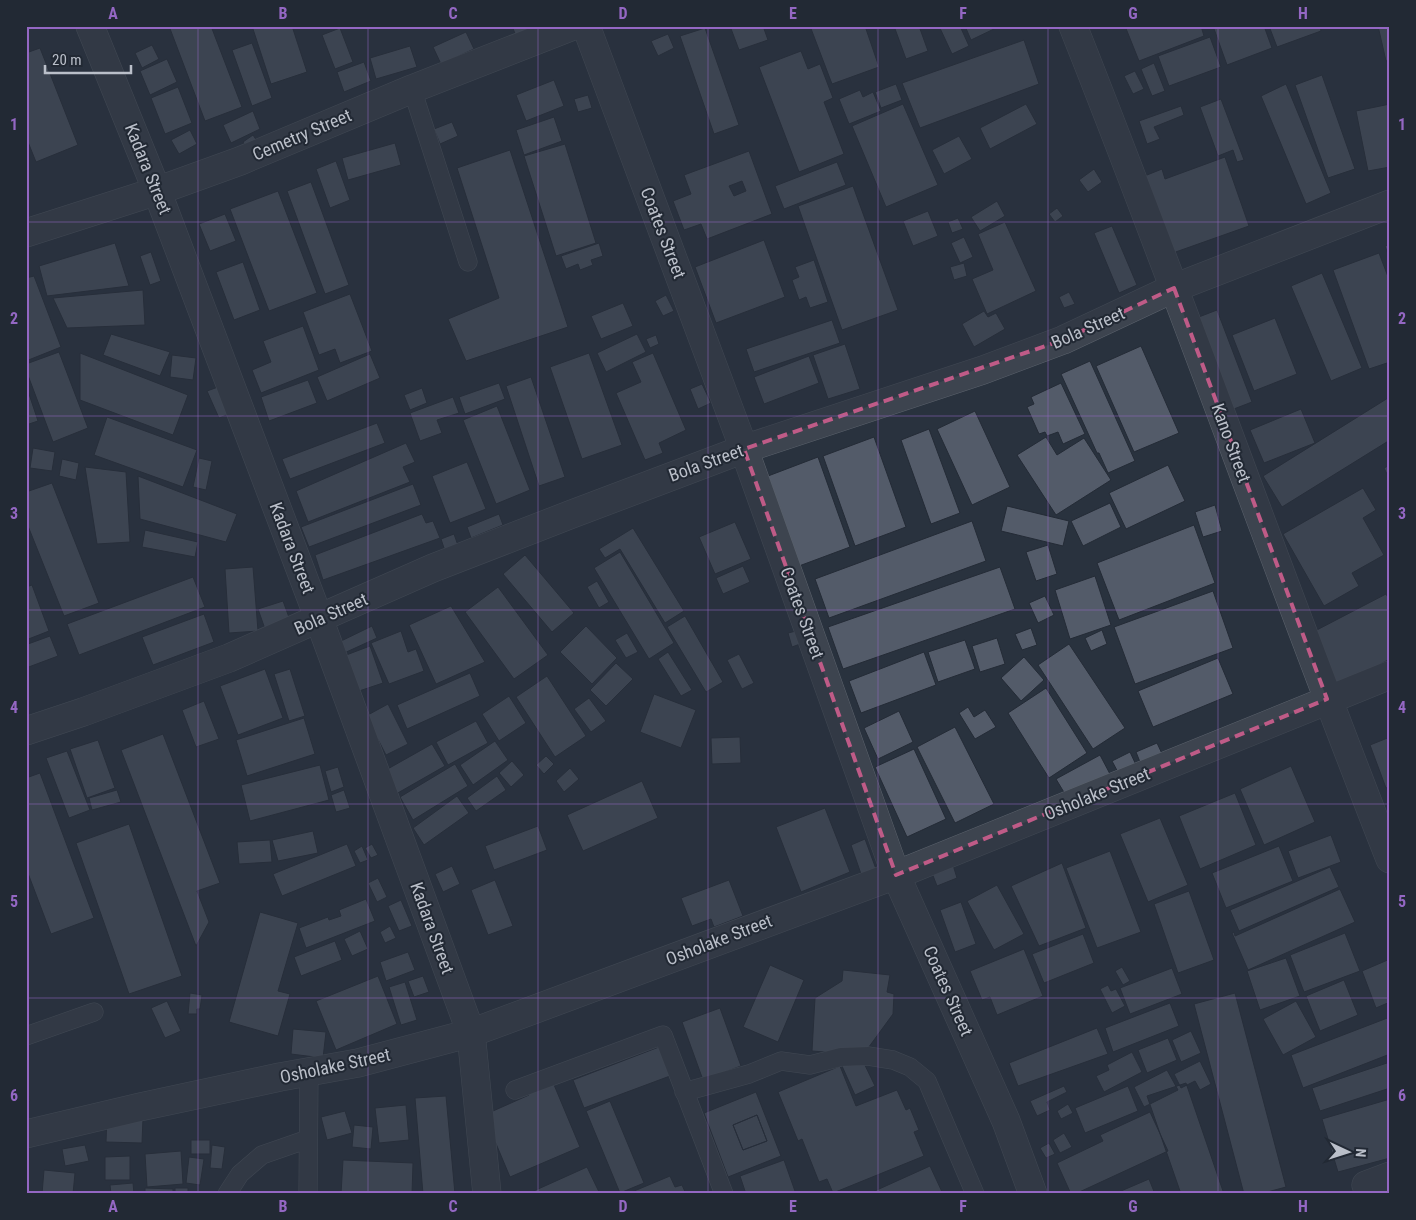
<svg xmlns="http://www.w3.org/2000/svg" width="1416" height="1220" font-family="'Roboto Condensed',sans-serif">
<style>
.building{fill:#535b69;stroke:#242b36;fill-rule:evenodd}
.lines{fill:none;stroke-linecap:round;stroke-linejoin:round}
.service-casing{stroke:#5b626c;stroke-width:19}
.minor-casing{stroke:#5b626c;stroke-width:29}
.service{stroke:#3d444f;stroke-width:18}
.minor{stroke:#3d444f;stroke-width:28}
.marked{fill:none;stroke:#bf5b87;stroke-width:4;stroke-dasharray:10 6;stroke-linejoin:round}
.grid{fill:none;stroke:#9467c3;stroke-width:1;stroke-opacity:0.55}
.labels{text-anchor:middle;stroke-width:4;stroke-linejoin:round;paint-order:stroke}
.street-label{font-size:18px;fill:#babfc9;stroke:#222934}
.neatline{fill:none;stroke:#9467c3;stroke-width:2}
.grid-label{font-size:16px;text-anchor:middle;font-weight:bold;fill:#9467c3}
</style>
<rect width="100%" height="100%" fill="#29323e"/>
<path class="building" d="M169,26H211L242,107L205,121Z
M252,26H292L307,72L271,84Z
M512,26H541L518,41Z
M730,26H763L768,40L739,50Z
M810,26H865L879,67L832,84Z
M894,26H919L928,51L906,59Z
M939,26H960L969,46L952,54Z
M965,26H993L994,29L971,40Z
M1125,26H1201L1204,36L1139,61Z
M1213,26H1264L1272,48L1227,65Z
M1269,26H1320L1321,31L1277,47Z
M1378,26H1390V60L1386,61Z
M340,28L353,62L335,69L322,35Z
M705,28L739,125L714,134L680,36Z
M466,32L474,49L441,64L433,47Z
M668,34L674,48L658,56L651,41Z
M1210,37L1221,67L1169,86L1158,56Z
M1024,40L1039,84L920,128L902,83Z
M252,43L272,98L252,106L232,50Z
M152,45L159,59L142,68L135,53Z
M410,46L417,67L376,79L370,58Z
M40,48L78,145L36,162L26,137V53Z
M801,51L808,69L820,64L833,98L824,102L844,154L799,172L759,67Z
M167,59L177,82L150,95L140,71Z
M364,62L371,81L344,92L337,72Z
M1154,63L1165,91L1152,96L1141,69Z
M1135,71L1144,89L1133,94L1124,76Z
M1322,75L1355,169L1328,178L1295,85Z
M554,80L564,106L526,121L516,95Z
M896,84L902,100L881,108L875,92Z
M1286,84L1331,193L1306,204L1261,96Z
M178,87L192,123L165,134L151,98Z
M860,90L863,97L873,92L881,111L849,124L839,99Z
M588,95L592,108L578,112L574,99Z
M1221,99L1244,160L1237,162L1233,150L1218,156L1200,107Z
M903,104L938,185L886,207L852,126Z
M1026,104L1037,124L990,149L980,128Z
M1390,104V167L1368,171L1356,111Z
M1181,106L1184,115L1154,127L1160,139L1147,144L1139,121Z
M253,111L260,129L231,143L223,125Z
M554,117L562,141L524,155L516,130Z
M452,122L458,136L440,144L434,129Z
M190,130L197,144L179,154L171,140Z
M253,135L259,144L249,151L243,142Z
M959,136L972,159L944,174L932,150Z
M395,143L401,165L348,180L342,158Z
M565,144L596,243L556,256L524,156Z
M510,150L568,327L466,361L448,319L499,298L457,168Z
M749,151L772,214L707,239L701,224L684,230L673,201L691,194L684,175ZM742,181L746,191L734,196L729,186Z
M1225,157L1249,226L1170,254L1142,177L1162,169L1165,179Z
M336,161L350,200L330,208L316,169Z
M837,162L846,185L784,209L775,186Z
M1094,169L1102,182L1088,192L1079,180Z
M311,182L349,285L325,294L287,191Z
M853,186L898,310L842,330L798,206Z
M278,191L317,293L269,311L230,209Z
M997,201L1005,216L980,231L971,217Z
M1057,208L1063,216L1055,222L1049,214Z
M928,211L938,236L913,246L903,221Z
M225,214L236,241L210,251L199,224Z
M958,218L963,229L952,233L948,222Z
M1005,222L1036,291L987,314L972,279L993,270L978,234Z
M1112,226L1137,285L1119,293L1094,233Z
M964,237L973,257L960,263L951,243Z
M764,240L785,297L716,323L695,267Z
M115,243L129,286L47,296L39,266Z
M599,243L603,256L591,260L593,265L580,270L578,264L566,269L561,256Z
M1390,244V259L1385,246Z
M151,252L161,281L150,285L140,256Z
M1379,253L1390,282V362L1369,369L1333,270Z
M814,260L828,302L810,308L806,297L799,300L792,280L799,277L795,267Z
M243,262L260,310L234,320L216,272Z
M964,263L967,276L954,280L950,267Z
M1322,273L1362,368L1331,381L1291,286Z
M34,276L61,347L26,361V278Z
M143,290L145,325L67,328L53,298Z
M1069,292L1075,304L1064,308L1059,297Z
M350,294L372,351L340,363L335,349L319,355L303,312Z
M666,295L674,311L663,316L655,301Z
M623,303L633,326L601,339L591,316Z
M1217,310L1252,402L1226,412L1191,320Z
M984,311L988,317L996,313L1005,329L974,347L962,324Z
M1275,318L1297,374L1254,391L1232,335Z
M832,320L840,343L754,372L746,349Z
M303,326L319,370L261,393L252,370L271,362L263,341Z
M111,334L170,352L160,376L103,355Z
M637,334L646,352L606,372L597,353Z
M656,335L659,344L650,348L646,339Z
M845,344L860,389L828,399L813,355Z
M1141,346L1179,433L1134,452L1096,366Z
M59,352L88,428L53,442L26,370V364Z
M80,353L188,395L173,435L80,400Z
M589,353L622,445L582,459L550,367Z
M653,353L686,430L659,443L663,453L645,460L616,393L641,382L632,362Z
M370,354L380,378L327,401L317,377Z
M172,355L196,358L193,380L170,377Z
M809,356L819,383L764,404L754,377Z
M1090,361L1135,461L1108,473L1099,453H1097L1061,374Z
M531,377L565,477L539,486L506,386Z
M308,380L317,403L269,421L261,397Z
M499,383L505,399L465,414L459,397Z
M1061,383L1085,434L1063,444L1058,432L1047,436L1045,432L1039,434L1027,407L1034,404L1031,397Z
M702,384L711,403L698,409L690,389Z
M26,385L38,421L26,425Z
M218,387L229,414L219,418L207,391Z
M422,388L427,403L410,410L404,395Z
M453,397L459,413L437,420L442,433L420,441L410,413Z
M1388,398L1390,401V440L1282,507L1263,476Z
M497,406L530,490L496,504L463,420Z
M1301,409L1315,443L1264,463L1250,430Z
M975,411L1010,487L972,505L937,429Z
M107,417L197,450L183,487L94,455Z
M377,423L385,443L290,479L282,459Z
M929,429L960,513L931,524L901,440Z
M874,437L906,527L855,546L823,456Z
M1046,437L1057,455L1084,438L1111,480L1056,515L1017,455Z
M406,443L415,462L403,467L410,482L308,522L296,491Z
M33,448L55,452L52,471L30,468Z
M818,457L850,547L799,566L768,476Z
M199,458L212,461L206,490L193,487Z
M62,459L79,463L76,480L59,476Z
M467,462L486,509L450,523L432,476Z
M1168,465L1185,501L1126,529L1109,493Z
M1390,465V480L1384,468Z
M85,467L126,472L130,542L97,544Z
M138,476L237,514L226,542L140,519Z
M52,483L99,603L64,616L26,521V492Z
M413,484L421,505L309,547L301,527Z
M1363,488L1376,510L1363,518L1384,555L1352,573L1359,586L1324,606L1283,534Z
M1110,503L1121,527L1083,546L1071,521Z
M1215,505L1222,531L1203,537L1195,512Z
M1007,506L1069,521L1063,546L1001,531Z
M422,514L426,523L433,521L440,538L323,580L315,555Z
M499,514L503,525L471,538L467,527Z
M972,521L986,561L829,618L815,579Z
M735,522L751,559L715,574L699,537Z
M1194,525L1215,583L1119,620L1097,563Z
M633,528L684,611L665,623L620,549L605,558L599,549Z
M145,530L198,542L195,557L142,547Z
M454,534L461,554L445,551L441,539Z
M1048,545L1057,574L1036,581L1026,552Z
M620,552L674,643L649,659L594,568Z
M525,555L574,613L552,632L503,574Z
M743,566L750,582L723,594L716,578Z
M253,567L258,631L229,633L225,569Z
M1000,567L1015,609L843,669L828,627Z
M1095,576L1111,625L1070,639L1055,590Z
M193,577L205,607L79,655L67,624Z
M597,581L609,602L599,608L587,587Z
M32,585L49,631L26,640V587Z
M498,587L548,655L514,679L465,612Z
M1213,591L1233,648L1135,684L1114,627Z
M1386,594L1390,601V659L1338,686L1311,633Z
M1045,596L1054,615L1038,623L1029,603Z
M283,601L290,620L265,629L258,609Z
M451,606L485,662L436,684L409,625Z
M204,614L214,642L153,665L142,637Z
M685,616L723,682L706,692L667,627Z
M372,626L377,638L342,654L337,643Z
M586,626L617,658L592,684L560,652Z
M1031,628L1037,645L1022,650L1015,634Z
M1102,630L1107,644L1091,651L1085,638Z
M401,631L408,652L416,649L424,671L389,684L371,643Z
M796,631L800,644L792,647L788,633Z
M627,633L638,652L626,658L615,640Z
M50,636L58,656L26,668V651L28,644Z
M997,638L1005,664L980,672L972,646Z
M965,640L975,669L938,682L928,652Z
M1069,644L1125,728L1093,749L1038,665Z
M370,646L383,683L353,693L341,657Z
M668,652L692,690L681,696L658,659Z
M924,652L936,685L861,713L849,681Z
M739,654L754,683L742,689L727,660Z
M1024,657L1044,680L1021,701L1001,678Z
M1218,658L1233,694L1153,727L1138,691Z
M616,663L633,679L606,706L590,690Z
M265,669L283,718L238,735L220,686Z
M290,669L305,716L289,721L274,674Z
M470,673L480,696L407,729L397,705Z
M547,676L586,736L555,757L516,697Z
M1046,688L1087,753L1049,778L1008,713Z
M654,694L696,710L681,748L640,732Z
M509,696L526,723L499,741L482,714Z
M589,698L606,721L591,732L574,709Z
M204,701L219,739L196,747L182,710Z
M388,704L408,744L386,755L366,716Z
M968,707L974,717L985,710L996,727L975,739L959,713Z
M899,711L913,742L878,759L864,728Z
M304,718L315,754L247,776L236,740Z
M476,721L488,743L448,765L436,742Z
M955,727L994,804L955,823L917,747Z
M163,734L220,883L197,891L209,922L196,946L121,750Z
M740,737L741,763L712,764L711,738Z
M1390,737V787L1386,788L1370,745Z
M98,740L115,788L87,798L70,749Z
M495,741L508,760L473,785L460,765Z
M1157,743L1164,758L1142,767L1136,752Z
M432,744L445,766L389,798L377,775Z
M914,749L946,819L907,837L875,767Z
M67,751L90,810L69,818L46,758Z
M1130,752L1137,767L1120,776L1112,761Z
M1100,755L1110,774L1065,794L1056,779Z
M546,756L554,764L544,774L536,765Z
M512,761L524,775L511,787L499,773Z
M455,764L468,786L413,820L400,797Z
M320,765L329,800L250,821L241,785Z
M1291,766L1315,822L1264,845L1240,789Z
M338,767L344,787L331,792L325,771Z
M570,768L579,779L564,792L556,781Z
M40,773L94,918L51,934L26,868V778Z
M497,776L506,790L476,811L467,798Z
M642,781L658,818L583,851L567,815Z
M117,790L121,802L92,810L89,798Z
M344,790L350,808L336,812L331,795Z
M1235,793L1256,845L1200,869L1179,816Z
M457,796L469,813L424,845L413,828Z
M825,808L850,872L801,892L776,827Z
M1160,818L1188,885L1148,902L1120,834Z
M129,824L182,976L129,994L76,843Z
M538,826L547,850L494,870L485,846Z
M313,831L318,853L278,861L272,840Z
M1331,835L1341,862L1298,878L1288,851Z
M865,839L876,869L861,874L851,845Z
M270,840L272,862L239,864L237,842Z
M347,844L356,866L282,896L273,874Z
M372,844L378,855L371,858L365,848Z
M362,846L368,860L360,863L354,851Z
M1279,846L1293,881L1226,908L1212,873Z
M1110,851L1141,932L1097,948L1066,868Z
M1062,863L1086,928L1039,946L1011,886Z
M953,865L957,878L937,886L932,873Z
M452,866L460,884L443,892L435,874Z
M1330,867L1339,887L1239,931L1230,910Z
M378,878L387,897L377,902L368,883Z
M495,880L513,926L488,935L471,890Z
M729,880L743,916L714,927L711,919L692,926L681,898Z
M997,885L1024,934L994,950L967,901Z
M1340,889L1355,922L1248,970L1232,933L1234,932L1235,936Z
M1189,891L1214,960L1178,973L1154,904Z
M366,899L375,921L306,948L299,928L328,917L329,920L341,916L339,910Z
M401,900L412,926L399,931L388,906Z
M961,902L976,944L955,952L940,910Z
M260,912L298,923L278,991L290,994L278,1036L229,1022Z
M390,926L396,938L385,943L380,932Z
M360,931L368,949L352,956L344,939Z
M1345,933L1360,971L1304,992L1290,955Z
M1083,934L1094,963L1044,983L1032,954Z
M335,941L342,960L301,976L294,957Z
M1024,949L1043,996L997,1015L990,997L982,1000L970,971Z
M408,952L415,970L386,981L380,962Z
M1286,958L1300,996L1260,1010L1247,971Z
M1390,959V1002L1376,1008L1362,971Z
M770,965L804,980L778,1042L743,1027Z
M1122,967L1130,981L1123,985L1115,971Z
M1172,968L1182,994L1130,1014L1120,988Z
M843,970L890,975L887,992L894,994L893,1014L863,1055L812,1051L815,998L842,981Z
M378,976L397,1024L336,1050L316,1001Z
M423,976L429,992L414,997L408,981Z
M1344,980L1358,1015L1320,1031L1306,996Z
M405,982L417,1020L401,1025L389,987Z
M1108,985L1111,991L1116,989L1125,1006L1112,1013L1100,989Z
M190,993L202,995L200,1009H197V1014H188Z
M1235,993L1286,1187L1260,1194H1244L1194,1004Z
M167,1001L181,1031L165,1038L151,1008Z
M1296,1001L1316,1037L1283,1055L1263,1019Z
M1170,1003L1179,1026L1113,1052L1105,1028Z
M720,1008L741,1066L703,1080L682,1022Z
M1390,1017V1054L1303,1088L1291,1055Z
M1097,1028L1108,1054L1018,1086L1009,1063Z
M293,1029L326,1032L323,1058L291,1054Z
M1191,1031L1201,1053L1181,1062L1172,1040Z
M1168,1038L1177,1060L1147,1073L1138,1050Z
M659,1047L670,1076L584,1108L573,1080Z
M1132,1052L1142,1072L1104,1092L1096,1076L1109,1070L1107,1065Z
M861,1057L875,1086L855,1095L842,1066Z
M1200,1061L1211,1084L1200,1090L1195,1081L1181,1088L1174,1074Z
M1390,1062V1088L1320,1111L1312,1088Z
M840,1066L856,1106L897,1090L906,1110L910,1108L919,1130L914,1132L924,1156L833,1193L827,1179L819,1182L802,1139L798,1141L778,1092Z
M1167,1070L1178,1090L1144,1107L1134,1087Z
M552,1080L580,1147L510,1177L484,1115L529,1095L527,1091Z
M1186,1083L1224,1194H1181L1147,1096Z
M26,1085L30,1101L26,1102Z
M1064,1086L1067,1092L1047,1102L1050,1110L1037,1116L1030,1101Z
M1128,1086L1138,1111L1085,1133L1075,1108Z
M756,1092L781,1156L728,1177L704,1113ZM757,1115L767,1141L743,1150L733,1125Z
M446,1096L455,1194H423L415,1098Z
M1390,1099V1158L1338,1172L1322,1119Z
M610,1101L644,1183L620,1193L586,1111Z
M1068,1104L1073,1113L1061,1119L1057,1111Z
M406,1105L409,1140L379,1143L375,1108Z
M345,1111L352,1133L327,1140L321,1117Z
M1150,1112L1168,1151L1075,1194H1071L1057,1163L1103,1141L1100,1135Z
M757,1115L767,1141L743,1150L733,1125Z
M107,1116L143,1118L142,1143L106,1142Z
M354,1125L373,1127L371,1149L352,1147Z
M1064,1133L1072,1147L1060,1153L1053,1140Z
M191,1140H210V1154H191Z
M1049,1143L1055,1154L1046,1158L1040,1148Z
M85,1145L89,1161L65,1166L62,1149Z
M212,1145L225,1147L222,1169L210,1168Z
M181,1151L183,1184L147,1187L145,1154Z
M130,1156V1180H105V1157Z
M189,1157L204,1159L200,1185L186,1183Z
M343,1160L413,1163L412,1194H341Z
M784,1160L796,1194H746L740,1176Z
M930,1166L943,1194H868Z
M587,1167L600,1194H527Z
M44,1170L75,1173L73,1194H42Z
M670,1176L675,1187L682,1185L686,1194H627Z
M1149,1179L1155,1194H1114Z
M133,1183L134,1194H111L110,1185Z
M145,1188L173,1189V1194H145Z
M175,1188H188V1194H175Z"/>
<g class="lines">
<defs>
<path id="service" d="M412,89L468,262
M26,1036L94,1012
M515,1090L663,1035L724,1194
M684,1092L749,1074L781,1061L810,1065L841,1057L868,1056L893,1060L910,1067L927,1081L975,1194
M227,1194L240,1174L262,1155L308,1139
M308,1194L309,1072"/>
<path id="minor" d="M90,26L157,191L319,619L471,1033L487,1194
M586,26L744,449L896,875L1006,1121L1033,1194
M1073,26C1183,302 1281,583 1390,859
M26,233L157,191L240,161L412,89L573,26
M26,731L83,712L229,658L433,568L572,514L744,449L983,370L1063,340L1174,288L1390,204
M26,1134L140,1107L280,1077L358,1063L471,1033L896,875L1390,675
M1366,1185L1390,1176"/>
</defs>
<use href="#service" class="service-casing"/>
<use href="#minor" class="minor-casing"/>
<use href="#service" class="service"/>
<use href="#minor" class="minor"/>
</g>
<path d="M0 0H1416V1220H0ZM1174,288L1327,699L896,875L744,449L1063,340Z" fill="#29323e" fill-opacity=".55" fill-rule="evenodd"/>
<path class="marked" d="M1174,288L1327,699L896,875L744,449L1063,340Z"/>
<path class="grid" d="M198,26V1194M368,26V1194M538,26V1194M708,26V1194M878,26V1194M1048,26V1194M1218,26V1194M26,222H1390M26,416H1390M26,610H1390M26,804H1390M26,998H1390"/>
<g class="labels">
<g class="street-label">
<text transform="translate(302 135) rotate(-23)" y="6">Cemetry Street</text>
<text transform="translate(148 169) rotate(68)" y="6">Kadara Street</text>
<text transform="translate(663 233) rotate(69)" y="6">Coates Street</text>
<text transform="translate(1088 328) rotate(-24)" y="6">Bola Street</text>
<text transform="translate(1231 443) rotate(70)" y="6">Kano Street</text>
<text transform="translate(706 463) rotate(-20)" y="6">Bola Street</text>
<text transform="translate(292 548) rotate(69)" y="6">Kadara Street</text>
<text transform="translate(802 613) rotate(70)" y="6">Coates Street</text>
<text transform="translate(331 614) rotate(-24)" y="6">Bola Street</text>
<text transform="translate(1097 794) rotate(-22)" y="6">Osholake Street</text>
<text transform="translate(432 928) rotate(70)" y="6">Kadara Street</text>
<text transform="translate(719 940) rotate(-21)" y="6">Osholake Street</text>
<text transform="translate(948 991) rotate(66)" y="6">Coates Street</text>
<text transform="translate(335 1066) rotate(-12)" y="6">Osholake Street</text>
</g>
</g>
<rect width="1416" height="1220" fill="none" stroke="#222934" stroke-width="55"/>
<g transform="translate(1348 1152) rotate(94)" stroke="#222934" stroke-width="4" paint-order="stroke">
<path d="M0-4L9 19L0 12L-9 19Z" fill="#babfc9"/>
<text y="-8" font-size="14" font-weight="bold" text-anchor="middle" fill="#babfc9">N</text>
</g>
<path d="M45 65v8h86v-8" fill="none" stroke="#babfc9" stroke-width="2.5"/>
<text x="52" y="65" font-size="15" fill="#babfc9" stroke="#222934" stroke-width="4" paint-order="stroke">20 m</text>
<rect x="28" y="28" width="1360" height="1164" class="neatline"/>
<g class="grid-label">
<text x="113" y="19">A</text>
<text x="283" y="19">B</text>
<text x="453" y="19">C</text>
<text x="623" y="19">D</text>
<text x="793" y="19">E</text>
<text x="963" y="19">F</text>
<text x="1133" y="19">G</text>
<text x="1303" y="19">H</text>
<text x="14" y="130">1</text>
<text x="1402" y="130">1</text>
<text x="14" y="324">2</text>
<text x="1402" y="324">2</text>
<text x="14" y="519">3</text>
<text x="1402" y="519">3</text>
<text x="14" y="713">4</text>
<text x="1402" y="713">4</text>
<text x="14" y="907">5</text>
<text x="1402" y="907">5</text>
<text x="14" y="1101">6</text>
<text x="1402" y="1101">6</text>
<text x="113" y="1212">A</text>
<text x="283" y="1212">B</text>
<text x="453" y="1212">C</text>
<text x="623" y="1212">D</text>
<text x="793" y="1212">E</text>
<text x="963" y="1212">F</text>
<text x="1133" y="1212">G</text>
<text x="1303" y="1212">H</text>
</g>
</svg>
